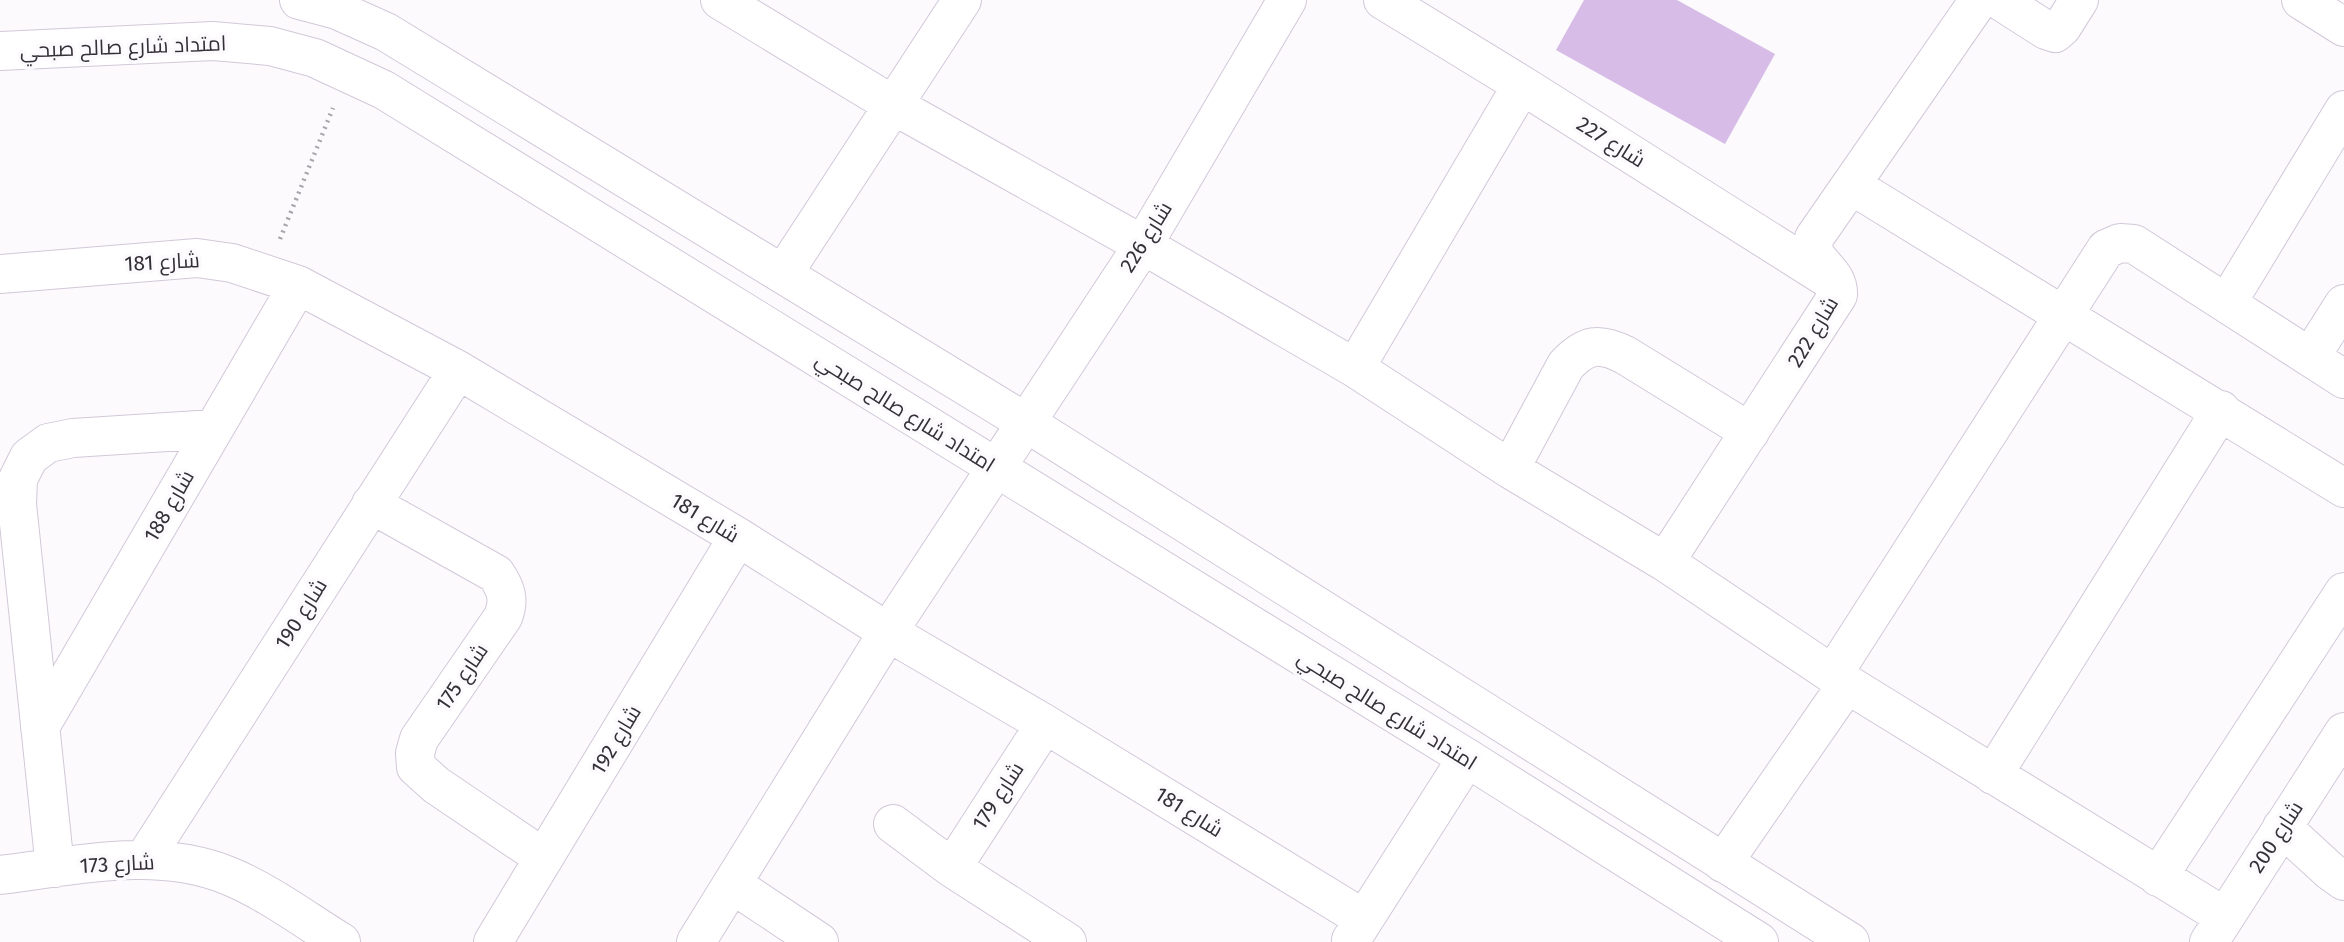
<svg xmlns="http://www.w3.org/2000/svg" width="2344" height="942" font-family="'Fira Sans',Cairo,sans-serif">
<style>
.park{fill:#d6bce6}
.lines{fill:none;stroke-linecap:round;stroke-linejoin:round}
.street-casing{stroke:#d2c8d9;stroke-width:40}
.secondary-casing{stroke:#d2c8d9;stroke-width:40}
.path{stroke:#a8a5aa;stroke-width:4.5;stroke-dasharray:2 5;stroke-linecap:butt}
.street{stroke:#fff;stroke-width:38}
.secondary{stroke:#fff;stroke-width:38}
.labels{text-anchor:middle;stroke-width:7;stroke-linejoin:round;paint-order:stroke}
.street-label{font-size:21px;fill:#343037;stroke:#fcfafd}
</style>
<rect width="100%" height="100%" fill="#fcfafd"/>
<path class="park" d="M1584,0H1677L1775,54L1725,144L1556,50Z"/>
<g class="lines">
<defs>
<path id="street" d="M720,0L893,105L1143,245L1355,368L1510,469L1665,562L1847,684L2225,917
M1383,0L1522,85L1829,279
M1999,0L2046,30L2055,33L2062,27L2079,0
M2301,0L2344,27
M1851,185L2344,488
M0,274L197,258L232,263L298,285L458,370L738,537L888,632L1045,724L1364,919
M783,274L962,0
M2227,303L2344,110
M2311,356L2344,304
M1355,368L1522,85
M1510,469L1566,365C1586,344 1599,342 1625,355L1750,432
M371,504L496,574C506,589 510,600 503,617L419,739L415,753L416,767L436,785L544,858
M1665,562L1838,295C1839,275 1821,267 1813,251L1814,238L1979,0
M1833,674L2106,249L2120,243L2134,244L2344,379
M40,727L298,285
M1993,775L2221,410
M893,824L952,868L1067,942
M2282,827L2330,871L2344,881
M145,858L458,370
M1723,863L1847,684
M55,868L17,504L18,479L29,457L48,443L73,438L214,429
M952,868L1045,724
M0,875C75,866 156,846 229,876C268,892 305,920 341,942
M2158,877L2344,592
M732,884L819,942
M1351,940L1467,758
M493,942L738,537
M696,942L888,632L1143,245L1287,0
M2209,942L2344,732"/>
<path id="secondary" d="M299,0L337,10L386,32L1025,422L1850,942
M0,51L213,41L270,46L315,58L384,90L1467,758L1759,942"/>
</defs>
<use href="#street" class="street-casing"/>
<use href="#secondary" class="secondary-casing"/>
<path class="path" d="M280,239L333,108"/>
<use href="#street" class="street"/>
<use href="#secondary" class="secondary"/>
</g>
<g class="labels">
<g class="street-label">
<text transform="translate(123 47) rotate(-2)" y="7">امتداد شارع صالح صبحي</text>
<text transform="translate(1611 142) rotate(32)" y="7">شارع 227</text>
<text transform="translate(1146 237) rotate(-58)" y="7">شارع 226</text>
<text transform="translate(162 262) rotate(-3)" y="7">شارع 181</text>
<text transform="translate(1813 332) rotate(-59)" y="7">شارع 222</text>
<text transform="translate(905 412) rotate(32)" y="7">امتداد شارع صالح صبحي</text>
<text transform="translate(169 506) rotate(-60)" y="7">شارع 188</text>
<text transform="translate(705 518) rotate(31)" y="7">شارع 181</text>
<text transform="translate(301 614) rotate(-58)" y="7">شارع 190</text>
<text transform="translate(462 677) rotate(-56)" y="7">شارع 175</text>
<text transform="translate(1387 710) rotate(32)" y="7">امتداد شارع صالح صبحي</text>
<text transform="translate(616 740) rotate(-59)" y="7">شارع 192</text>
<text transform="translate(998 796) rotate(-57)" y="7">شارع 179</text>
<text transform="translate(1189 812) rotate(32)" y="7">شارع 181</text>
<text transform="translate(2276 837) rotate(-57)" y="7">شارع 200</text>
<text transform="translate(117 864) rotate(-3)" y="7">شارع 173</text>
</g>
</g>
</svg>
